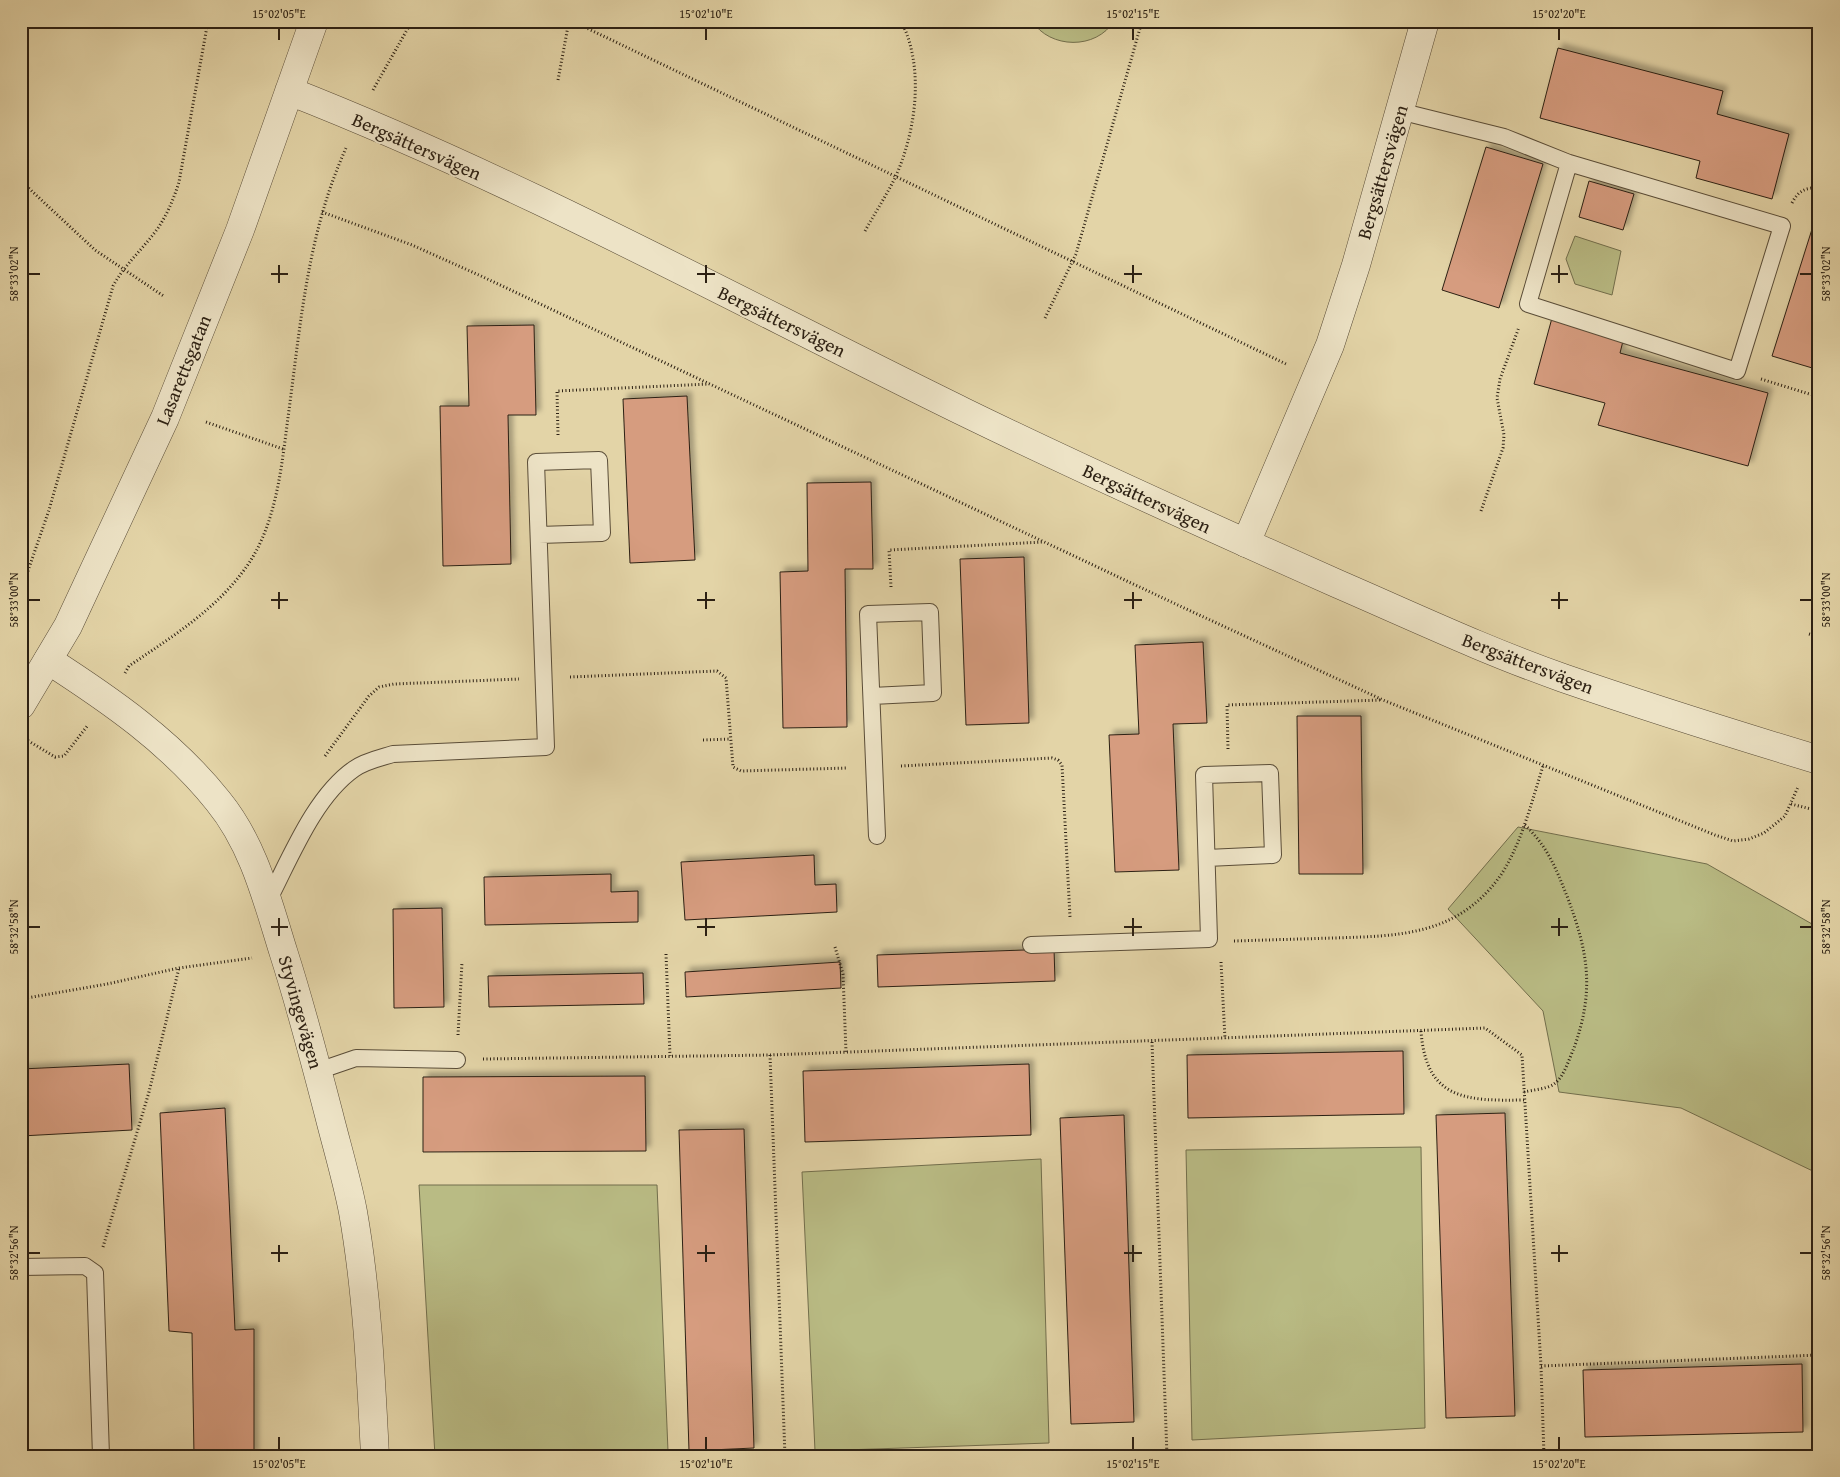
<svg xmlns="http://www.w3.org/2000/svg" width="1840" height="1477" font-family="'Gentium Book Plus',serif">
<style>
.green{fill:#b9bb84;stroke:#726e4c}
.building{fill:#d69c7f;stroke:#2c2013;filter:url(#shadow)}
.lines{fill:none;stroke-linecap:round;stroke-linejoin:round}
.service-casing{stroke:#5a4d38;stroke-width:18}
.minor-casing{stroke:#5a4d38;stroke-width:29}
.tertiary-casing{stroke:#5a4d38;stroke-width:29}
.path{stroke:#2c2013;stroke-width:3;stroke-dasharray:1 2.5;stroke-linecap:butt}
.service{stroke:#ede3c6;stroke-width:16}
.minor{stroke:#ede3c6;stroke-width:28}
.tertiary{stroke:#ede3c6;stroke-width:28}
.ticks{fill:none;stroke:#2c2013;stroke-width:2}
.labels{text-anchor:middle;stroke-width:4;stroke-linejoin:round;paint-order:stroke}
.street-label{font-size:19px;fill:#2c2013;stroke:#ede3c6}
.neatline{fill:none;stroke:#2c2013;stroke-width:2}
.ticks-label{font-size:12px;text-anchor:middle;fill:#2c2013}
</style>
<defs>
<filter id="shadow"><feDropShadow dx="4.5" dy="-4.5" stdDeviation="2.5" flood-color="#0004"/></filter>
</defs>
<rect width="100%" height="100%" fill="#e3d4a7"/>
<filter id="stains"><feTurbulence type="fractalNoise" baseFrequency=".004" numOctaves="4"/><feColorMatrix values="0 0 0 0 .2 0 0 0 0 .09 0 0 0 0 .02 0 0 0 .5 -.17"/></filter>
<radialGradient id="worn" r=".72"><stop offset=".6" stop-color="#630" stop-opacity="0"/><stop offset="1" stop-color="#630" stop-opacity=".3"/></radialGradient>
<path class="green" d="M1032,21H1114C1096,50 1050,49 1032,21Z
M1575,236L1621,251L1612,295L1575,284L1566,259Z
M1518,827L1707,864L1819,928V1174L1681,1108L1559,1092L1543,1011L1448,909Z
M1421,1147L1425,1428L1192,1440L1186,1150Z
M1041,1159L1049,1443L815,1451L802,1172Z
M419,1185H657L668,1451L587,1456H435Z"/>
<path class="building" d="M1558,48L1723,91L1717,114L1789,134L1772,199L1696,178L1700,161L1540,118Z
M1486,147L1543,164L1499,308L1442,290Z
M1589,181L1634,194L1623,230L1579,217Z
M1819,207V370L1772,356Z
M1552,318L1624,337L1620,353L1768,393L1748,466L1598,425L1605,403L1534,384Z
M534,325L536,415H508L511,564L443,566L440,406H469L467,326Z
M687,396L695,560L630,563L623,399Z
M871,482L873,569H845L847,727L783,728L780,572L808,571L807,483Z
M1024,557L1029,723L966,725L960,559Z
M1203,642L1207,723L1173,724L1179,870L1115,872L1109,735L1139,734L1135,645Z
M1297,716H1361L1363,874H1299Z
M814,855L815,885L836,884L837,912L685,920L681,862Z
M611,874V892L638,891V922L485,925L484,877Z
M442,908L444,1007L394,1008L393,909Z
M1054,949L1055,981L878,987L877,955Z
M840,962L841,988L686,997L685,972Z
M643,973L644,1004L489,1007L488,976Z
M1403,1051L1404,1114L1188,1118L1187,1055Z
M129,1064L132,1130L21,1136V1069Z
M1029,1064L1031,1135L805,1142L803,1071Z
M645,1076L646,1151L423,1152V1077Z
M225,1108L235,1330L254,1329V1456H194L192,1333L169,1331L160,1113Z
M1505,1113L1515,1416L1446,1418L1436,1115Z
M1124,1115L1134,1422L1071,1424L1060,1118Z
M744,1129L754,1448L689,1451L679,1130Z
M1802,1364L1803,1432L1585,1437L1583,1370Z"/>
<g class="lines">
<defs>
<path id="service" d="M1399,111L1504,137L1569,163L1782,226L1737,371L1528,304L1569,163
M872,696L933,693L930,612L868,614L877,836
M268,901C290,859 314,797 354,769C365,761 380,758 393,754L546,747L536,462L599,460L602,533L539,535
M1031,945L1209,939L1204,775L1270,773L1273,855L1207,858
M318,1071L356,1058L457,1060
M21,1267L85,1266L95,1273L101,1456"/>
<path id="minor" d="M1246,543L1330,345L1356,265L1425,21
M48,660C110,700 171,742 218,801C254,845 267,900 284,954C301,1007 315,1061 329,1115C337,1147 347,1180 353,1212C367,1292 371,1375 375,1456"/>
<path id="tertiary" d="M289,91C521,182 741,303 964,412C1087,472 1212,528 1338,584C1412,616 1486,651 1563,678C1647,707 1733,734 1819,760
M21,705L68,626L165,418L240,230L314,21"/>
</defs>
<use href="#service" class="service-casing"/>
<use href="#minor" class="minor-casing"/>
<use href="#tertiary" class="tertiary-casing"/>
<path class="path" d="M572,21L1286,364
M558,80L569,21
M373,90L412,21
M21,181L95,250L165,297
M1792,203C1798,191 1806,187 1819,188
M322,212L412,245L481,276L1182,607L1383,700L1715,835L1733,841L1749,839L1764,833L1785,816L1798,787
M865,231C875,213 886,196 895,178C916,132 925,67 901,21
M1045,318L1076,254L1142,21
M1761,379L1819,397
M206,422L283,449
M558,435L557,391L709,384
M1481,511L1503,448L1504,435L1497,398L1500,379L1519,327
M891,587L889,550L1043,542
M21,591L49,510L113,286C125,264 144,248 158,228C168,213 174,198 179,182L208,21
M1809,634L1819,637
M125,673L129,666C173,636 219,608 249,563C278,519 282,461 289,410C301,320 308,232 346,148
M570,677L717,671L726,678L733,767L741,771L848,768
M22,737L55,757L64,756L88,725
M703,740L731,739
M1228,749L1227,705L1381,700
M325,756L369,696L379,687L394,684L519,679
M901,766L1052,758L1058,760L1062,765L1070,917
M1791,804L1819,811
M1234,941C1267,940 1300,939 1333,938C1398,936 1455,936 1498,879C1520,849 1532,801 1543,766
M835,947L843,974L846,1052
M666,954L670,1056
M1221,962L1225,1039
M21,999L107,984L179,968L252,958
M1421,1031C1426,1100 1466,1101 1524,1100
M458,1035L462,962
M1152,1042L1167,1456
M770,1055L785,1456
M483,1059L770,1055L1485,1028L1522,1055L1541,1366L1544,1456
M1524,1092C1532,1090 1547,1089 1554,1084C1564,1077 1569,1059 1574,1048C1595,989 1588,952 1567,896C1555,866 1547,846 1524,824
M103,1247L149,1092L179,968
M1541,1366L1819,1355"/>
<use href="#service" class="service"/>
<use href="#minor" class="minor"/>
<use href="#tertiary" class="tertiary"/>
</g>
<path class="ticks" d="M279,28V40M706,28V40M1133,28V40M1559,28V40M279,265V283M706,265V283M1133,265V283M1559,265V283M28,274H40M271,274H288M697,274H715M1124,274H1142M1551,274H1568M1800,274H1812M279,592V609M706,592V609M1133,592V609M1559,592V609M28,600H40M271,600H288M697,600H715M1124,600H1142M1551,600H1568M1800,600H1812M279,918V936M706,918V936M1133,918V936M1559,918V936M28,927H40M271,927H288M697,927H715M1124,927H1142M1551,927H1568M1800,927H1812M279,1245V1262M706,1245V1262M1133,1245V1262M1559,1245V1262M28,1253H40M271,1253H288M697,1253H715M1124,1253H1142M1551,1253H1568M1800,1253H1812M279,1437V1450M706,1437V1450M1133,1437V1450M1559,1437V1450"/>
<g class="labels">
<g class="street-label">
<text transform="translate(417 146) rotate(24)" y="7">Bergsättersvägen</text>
<text transform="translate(1382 172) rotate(-74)" y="7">Bergsättersvägen</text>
<text transform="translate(782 321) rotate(26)" y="7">Bergsättersvägen</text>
<text transform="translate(183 370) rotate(-68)" y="7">Lasarettsgatan</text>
<text transform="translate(1147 498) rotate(25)" y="7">Bergsättersvägen</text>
<text transform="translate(1528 663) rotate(21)" y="7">Bergsättersvägen</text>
<text transform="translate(301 1012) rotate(74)" y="7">Styvingevägen</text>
</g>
</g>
<rect width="1840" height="1477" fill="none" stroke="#e3d4a7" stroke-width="55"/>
<rect x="28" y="28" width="1784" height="1422" class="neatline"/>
<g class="ticks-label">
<text x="279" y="18">15°02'05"E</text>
<text x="706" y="18">15°02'10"E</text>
<text x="1133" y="18">15°02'15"E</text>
<text x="1559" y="18">15°02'20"E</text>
<text transform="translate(14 274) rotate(-90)" y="4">58°33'02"N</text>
<text transform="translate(1826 274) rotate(-90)" y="4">58°33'02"N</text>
<text transform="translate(14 600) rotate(-90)" y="4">58°33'00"N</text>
<text transform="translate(1826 600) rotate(-90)" y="4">58°33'00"N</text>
<text transform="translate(14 927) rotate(-90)" y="4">58°32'58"N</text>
<text transform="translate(1826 927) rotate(-90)" y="4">58°32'58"N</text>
<text transform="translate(14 1253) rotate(-90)" y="4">58°32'56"N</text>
<text transform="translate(1826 1253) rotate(-90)" y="4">58°32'56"N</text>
<text x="279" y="1468">15°02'05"E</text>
<text x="706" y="1468">15°02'10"E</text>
<text x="1133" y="1468">15°02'15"E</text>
<text x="1559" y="1468">15°02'20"E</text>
</g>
<rect width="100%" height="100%" filter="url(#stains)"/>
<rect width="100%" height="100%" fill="url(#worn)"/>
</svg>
